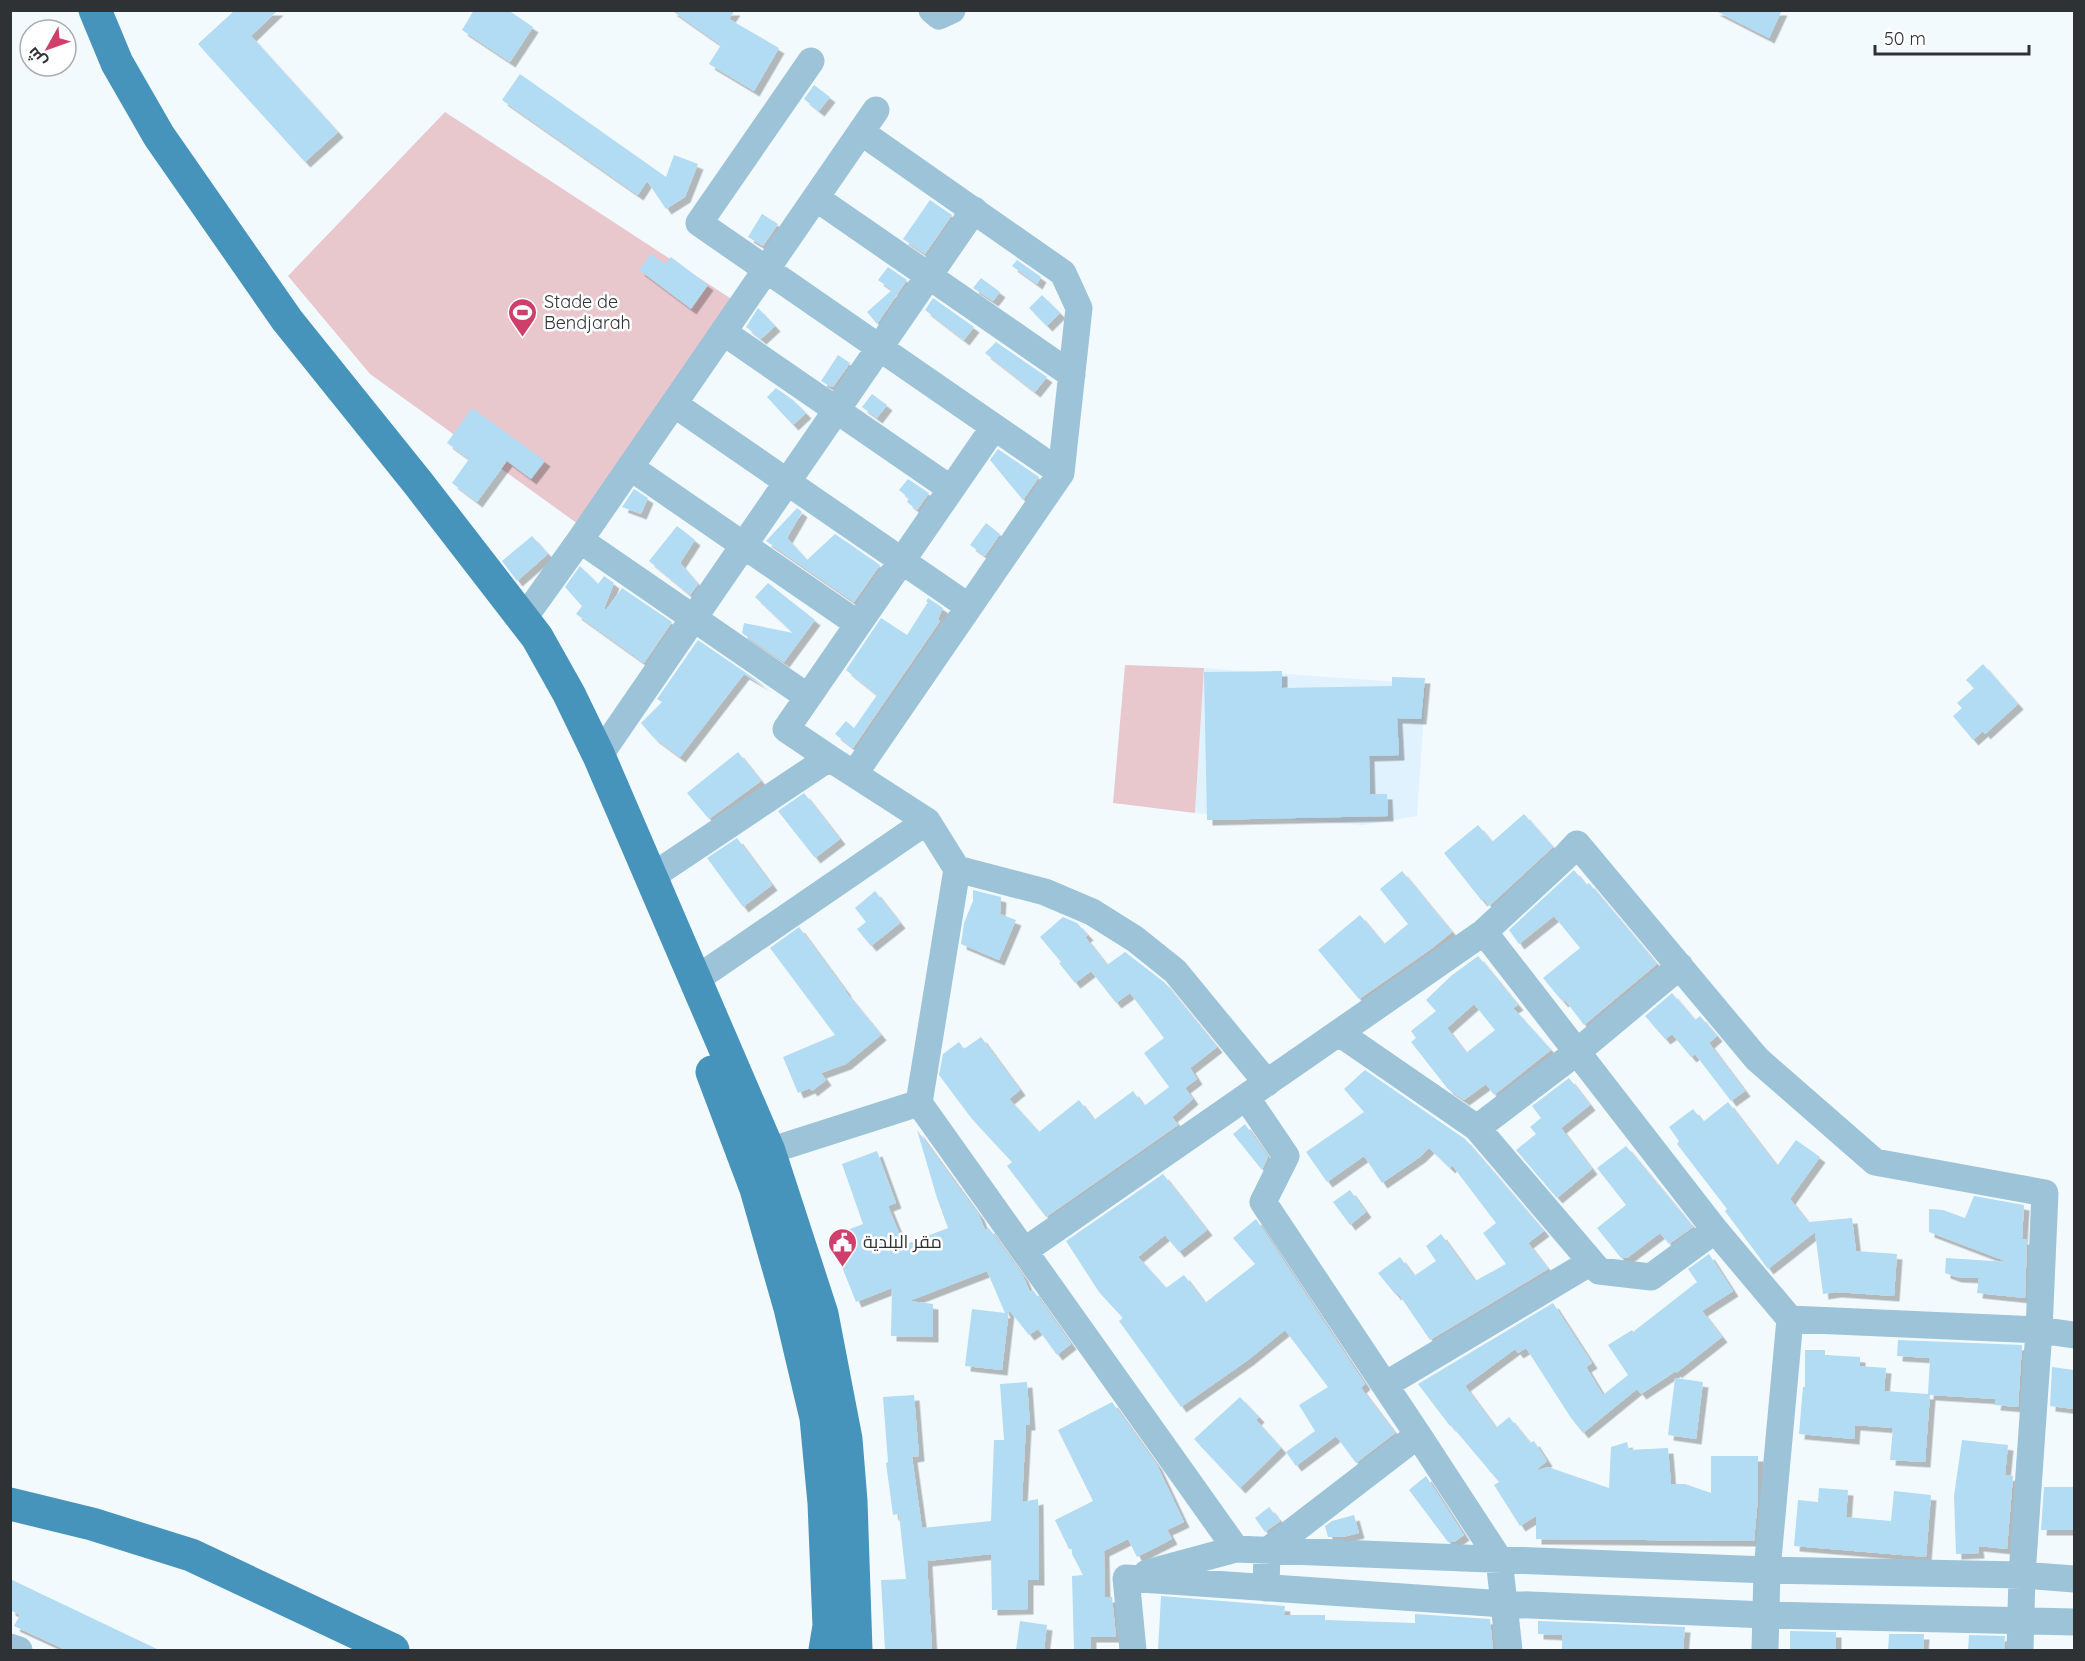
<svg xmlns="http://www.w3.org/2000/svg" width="2085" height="1661" font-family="Quicksand,Cairo,sans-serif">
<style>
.built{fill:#dff2fd}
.green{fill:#e8c7cd}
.building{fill:#b2dbf4;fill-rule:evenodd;filter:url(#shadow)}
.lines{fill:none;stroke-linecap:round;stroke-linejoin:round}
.minor{stroke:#9dc3d9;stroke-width:27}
.major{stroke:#4693bc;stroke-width:33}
.labels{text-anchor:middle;stroke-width:5;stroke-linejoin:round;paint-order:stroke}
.poi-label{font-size:18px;fill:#2e3235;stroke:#fff;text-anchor:start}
</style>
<defs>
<filter id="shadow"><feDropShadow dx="5.5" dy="5.5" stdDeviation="0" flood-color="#0004"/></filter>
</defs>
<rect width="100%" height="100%" fill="#f3fafe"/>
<path class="built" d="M1204,668L1426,684L1417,816L1363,825L1195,813Z"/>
<path class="green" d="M445,112L733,300L578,524L370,374L288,276Z
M1125,665L1204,668L1195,813L1113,803Z"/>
<path class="building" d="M235,10H278L251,36L338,132L305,162L198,44Z
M474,10H508L533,27L510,62L462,30Z
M671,10H735L729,19L779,48L754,91L709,64L721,45Z
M1714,10H1782L1769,38Z
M520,74L666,177L674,155L698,164L685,197L666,209L647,181L638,195L502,100Z
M814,85L830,97L819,111L804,99Z
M930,200L952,215L925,254L903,239Z
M762,214L778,224L763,246L748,237Z
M651,254L665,264L671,257L708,285L691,309L639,270Z
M1017,260L1041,277L1037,284L1012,266Z
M888,267L907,280L877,324L867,312L892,290L878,280Z
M981,278L1000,292L993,301L973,288Z
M1042,295L1060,313L1047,326L1029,308Z
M933,298L974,327L964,340L925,310Z
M758,308L775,326L761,339L746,327Z
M996,342L1047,377L1035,392L985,353Z
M838,355L850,363L833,387H831L821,381Z
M776,388L793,400L806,413L793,425L767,397Z
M872,394L887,405L877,418L862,407Z
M472,408L545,461L531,479L507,461L477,502L452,483L469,459L447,443Z
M998,449L1039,477L1023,500L990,460Z
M908,479L929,493L917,510L907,502L909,498L899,490Z
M634,489L648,498L641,514L622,507Z
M797,508L802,512L787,538L807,560L835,534L880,565L854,602L766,541Z
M986,523L1000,534L985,556L970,545Z
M677,526L695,540L680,563L698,584L690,595L649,561Z
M532,536L548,554L517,581L502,561Z
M580,566L598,584L604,576L614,583L604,609L606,610L622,588L672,622L644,663L576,614L582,606L565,587Z
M768,583L815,620L784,662L742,633L744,623L793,633L755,597Z
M928,598L943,608L938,619L940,621L853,748L835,734L846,721L854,728L877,695L846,670L881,618L907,635L928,602H926Z
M698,640L765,686L744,674L680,757L653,737L641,723L662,702L657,699Z
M1983,664L2018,704L1985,734L1983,731L1973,740L1953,716L1962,708L1957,703L1974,688L1966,680Z
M1282,671V688L1392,686V677L1425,678L1421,719L1397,718L1399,755L1369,756L1370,794H1387L1388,816L1207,820L1204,672Z
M738,752L761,781L709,819L687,793Z
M804,793L840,839L815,858L778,811Z
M1524,814L1553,847L1489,906L1484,899L1482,901L1444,853L1478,825L1492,842Z
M737,838L772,885L743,907L707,858Z
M1574,870L1586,885L1589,883L1657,964L1584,1025L1565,1000L1563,1002L1543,978L1580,948L1554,916L1519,944L1509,930Z
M1402,871L1452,932L1431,949L1359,999L1318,950L1360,915L1384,944L1408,924L1380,889Z
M973,890L1001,897L1000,914L1016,920L999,960L961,944L964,923L973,901Z
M875,891L900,923L871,946L857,929L866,922L855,908Z
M1063,917L1077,923L1088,935L1085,937L1107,965L1125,952L1164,982L1217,1047L1190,1068L1197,1079L1185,1088L1193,1099L1172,1117L1178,1125L1046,1217L1007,1166L1012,1162L972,1119L939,1075L943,1054L959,1042L964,1049L981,1037L1020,1090L1009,1099L1039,1132L1079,1100L1094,1120L1133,1091L1144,1106L1169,1087L1144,1053L1164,1038L1130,993L1116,1003L1091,971L1075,983L1059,963L1061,962L1040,937Z
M799,927L846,991H845L881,1035L846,1064L821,1073L826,1080L812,1091L810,1088L798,1093L783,1057L835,1035L770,948Z
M1478,956L1518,1005L1513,1008L1551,1050L1494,1095L1486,1084L1464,1100L1448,1089L1411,1042L1416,1038L1411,1031L1436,1011L1426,1000L1451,976ZM1474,1004L1495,1030L1466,1053L1447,1028Z
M1672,993L1695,1020L1700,1016L1717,1036L1709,1043L1745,1091L1731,1101L1695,1054L1691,1057L1672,1034L1665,1039L1645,1016Z
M1365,1070L1465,1139L1544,1231L1528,1243L1548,1269L1430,1340L1398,1293L1396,1295L1378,1273L1400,1257L1414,1276L1436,1261L1426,1246L1441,1234L1475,1281L1506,1264L1483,1233L1496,1223L1452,1165L1450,1168L1429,1148L1420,1157L1382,1183L1364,1156L1327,1182L1306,1152L1364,1112L1344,1089Z
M1569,1078L1590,1105L1561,1128L1592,1169L1557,1198L1516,1150L1536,1134L1530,1127L1541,1118L1532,1106Z
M1728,1102L1777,1166L1796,1140L1820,1157L1790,1199L1808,1222L1852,1218L1856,1251L1897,1254L1894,1296L1836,1292L1823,1294L1815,1232L1768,1269L1725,1211L1727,1209L1677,1144L1679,1141L1669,1127L1693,1109L1703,1122Z
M1245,1124L1268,1157L1262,1170L1233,1134Z
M917,1130L979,1215L985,1230L989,1228L1023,1276L1030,1292L1033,1290L1071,1344L1057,1355L1038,1329L1029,1335L1009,1310L1002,1370L965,1366L972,1309L1005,1313L987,1271L909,1301L933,1304V1337L891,1336L892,1288L856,1302L830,1237L863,1224L842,1164L877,1151L896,1203L888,1206L904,1245L948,1228L937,1198Z
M1626,1146L1693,1227L1669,1244L1660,1233L1627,1258H1621L1597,1228L1626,1205L1597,1168Z
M1163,1174L1207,1230L1179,1252L1165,1235L1138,1257L1166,1288L1184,1275L1205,1303L1255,1264L1233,1238L1256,1219L1365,1384L1361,1388L1395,1433L1356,1463L1336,1436L1296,1466L1286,1452L1315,1431L1299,1405L1328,1387L1285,1330L1248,1360L1181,1407L1119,1321L1123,1318L1099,1292L1066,1241Z
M1350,1190L1366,1212L1350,1225L1333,1202Z
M1974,1196L2024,1205L2022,1239L2027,1240L2025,1298L1977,1293L1979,1278L1956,1277L1945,1273L1946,1258L2008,1262L1929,1232V1209L1943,1210L1965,1218Z
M1709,1254L1733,1291L1702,1311L1722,1337L1676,1373V1371L1641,1394L1637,1389L1583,1433L1571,1418L1526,1348L1518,1353L1515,1349L1465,1386L1496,1428L1509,1417L1530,1443L1534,1441L1547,1461L1535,1471L1548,1467L1609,1488L1611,1447L1627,1442L1629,1450L1668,1448L1671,1484H1685L1711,1493V1456H1758V1497L1754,1541L1536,1539V1516L1520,1526L1494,1485L1499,1482L1451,1425L1450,1426L1418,1384L1553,1303L1592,1363L1586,1367L1603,1395L1628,1375L1608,1345L1632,1330L1633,1332L1697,1282L1688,1269Z
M1898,1340L2022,1345L2018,1407L1995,1405L1996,1399L1930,1395L1925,1462L1890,1460L1893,1428L1855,1425L1854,1439L1799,1434L1803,1387H1805V1350H1825V1355L1860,1357V1366L1886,1368L1884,1391L1928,1394L1930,1358L1897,1356Z
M2052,1367L2074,1370V1409L2050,1406Z
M1675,1378L1703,1382L1696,1439L1668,1435Z
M1027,1382L1030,1425H1026L1022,1502L1038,1499L1039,1580H1028V1609L992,1610L991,1554L927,1561L932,1650H885L881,1580L906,1579L899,1514L893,1515L886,1463L888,1462L883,1397L914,1395L919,1456L912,1457L922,1528L991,1521L994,1440H1004L1000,1384Z
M1240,1397L1259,1417L1256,1420L1281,1448L1240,1488L1194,1439Z
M1112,1402L1157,1465L1184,1522L1167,1530L1172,1539L1137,1557L1128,1539L1104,1551L1105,1597H1112L1116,1637H1091V1650H1074L1072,1576L1083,1575L1072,1554V1549H1069L1055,1520L1093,1501L1058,1430Z
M1962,1440L2008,1445L2005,1475L2013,1476L2007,1549L1978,1546L1979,1553L1956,1554L1954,1496Z
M1426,1476L1464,1535L1454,1542H1448L1409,1490Z
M2044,1487H2074V1530H2041Z
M1819,1488L1848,1490L1846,1517L1891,1521L1894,1491L1931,1495L1926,1557L1794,1546L1798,1500L1818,1502Z
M1269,1507L1280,1521L1265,1532L1255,1518Z
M1354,1515L1359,1533L1343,1537H1328L1325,1526L1332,1521Z
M10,1579L159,1650H66L14,1626L20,1615L10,1610Z
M1161,1596L1285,1606L1284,1615H1325V1620L1415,1623V1614L1490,1619L1493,1650H1158Z
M1020,1621L1047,1625L1044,1650H1016Z
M1538,1621L1685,1627L1683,1650H1562V1635L1538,1634Z
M1790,1631L1836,1632V1650H1790Z
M1889,1634H1924L1923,1650H1888Z
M1969,1635L2005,1636L2004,1650H1968Z"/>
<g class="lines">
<path class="minor" d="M932,10L939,16L952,10
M811,61L699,223L1061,473
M816,198L1072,375
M723,332L951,489
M674,404L969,607
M630,467L858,624
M580,540L808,697
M524,618L580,540L876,110
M599,756L974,210
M829,758L786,729L994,427
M855,773L1061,473L1079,308L1063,273L861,132
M957,869L1045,892L1092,912L1135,939L1175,971L1267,1083
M651,877L829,758L927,821
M1484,932L1715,1230L1790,1319
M695,980L927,821L957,869L919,1103
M1339,1033L1477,1128L1599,1271L1651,1277L1715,1230
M1246,1097L1286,1156L1263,1202L1418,1435
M1477,1128L1577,1052L1680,966
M769,1151L919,1103L1236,1549L1767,1570L2022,1575L2074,1579
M1024,1251L1484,932L1564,858L1577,844L1757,1059L1875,1162L2045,1193L2039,1330L2022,1575L2020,1650
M1385,1385L1591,1262
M1147,1573L1236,1549
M10,1647L19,1650
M1133,1650L1126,1578L1504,1604L1499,1559L1418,1435L1267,1551L1266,1588
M1509,1650L1504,1604L1766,1615L2074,1622
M1765,1650L1767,1570L1790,1319L2039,1330L2074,1335"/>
<path class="major" d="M95,10L117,63L159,136L287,320L418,483L537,637L569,694L599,756L769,1151L822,1314L846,1439L851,1501L856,1650
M712,1072L756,1189L790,1308L816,1418L824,1503L829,1626L825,1650
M10,1504L92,1524L191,1555L393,1650"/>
</g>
<defs>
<symbol id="stadium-pin" viewBox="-11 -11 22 30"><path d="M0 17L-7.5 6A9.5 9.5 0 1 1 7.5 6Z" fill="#ce406b" stroke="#fff"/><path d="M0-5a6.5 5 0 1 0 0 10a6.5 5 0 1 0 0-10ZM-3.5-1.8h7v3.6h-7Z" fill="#fff"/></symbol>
<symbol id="civic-pin" viewBox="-11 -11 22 30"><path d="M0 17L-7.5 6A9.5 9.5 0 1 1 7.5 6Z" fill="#ce406b" stroke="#fff"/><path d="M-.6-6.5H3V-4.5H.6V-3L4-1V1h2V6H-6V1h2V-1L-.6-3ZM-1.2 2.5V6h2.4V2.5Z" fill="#fff"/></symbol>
</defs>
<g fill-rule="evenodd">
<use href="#stadium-pin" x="506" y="296" width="33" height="45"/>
<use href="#civic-pin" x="826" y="1226" width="33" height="45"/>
</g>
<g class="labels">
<g class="poi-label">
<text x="544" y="308">Stade de<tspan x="544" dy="21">Bendjarah</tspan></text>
<text x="863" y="1248">مقر البلدية</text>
</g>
</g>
<rect width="2085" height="1661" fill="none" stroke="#2e3235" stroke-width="24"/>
<g transform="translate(48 48) rotate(230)"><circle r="28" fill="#ffffff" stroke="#abadae" stroke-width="1.5"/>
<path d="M0-4.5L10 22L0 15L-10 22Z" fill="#ce406b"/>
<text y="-9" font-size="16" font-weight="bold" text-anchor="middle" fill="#2e3235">ش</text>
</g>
<path d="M1875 45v9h154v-9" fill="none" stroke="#2e3235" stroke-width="3"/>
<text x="1884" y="45" font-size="18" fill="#2e3235" stroke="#ffffff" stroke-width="4.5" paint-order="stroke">50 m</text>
</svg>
